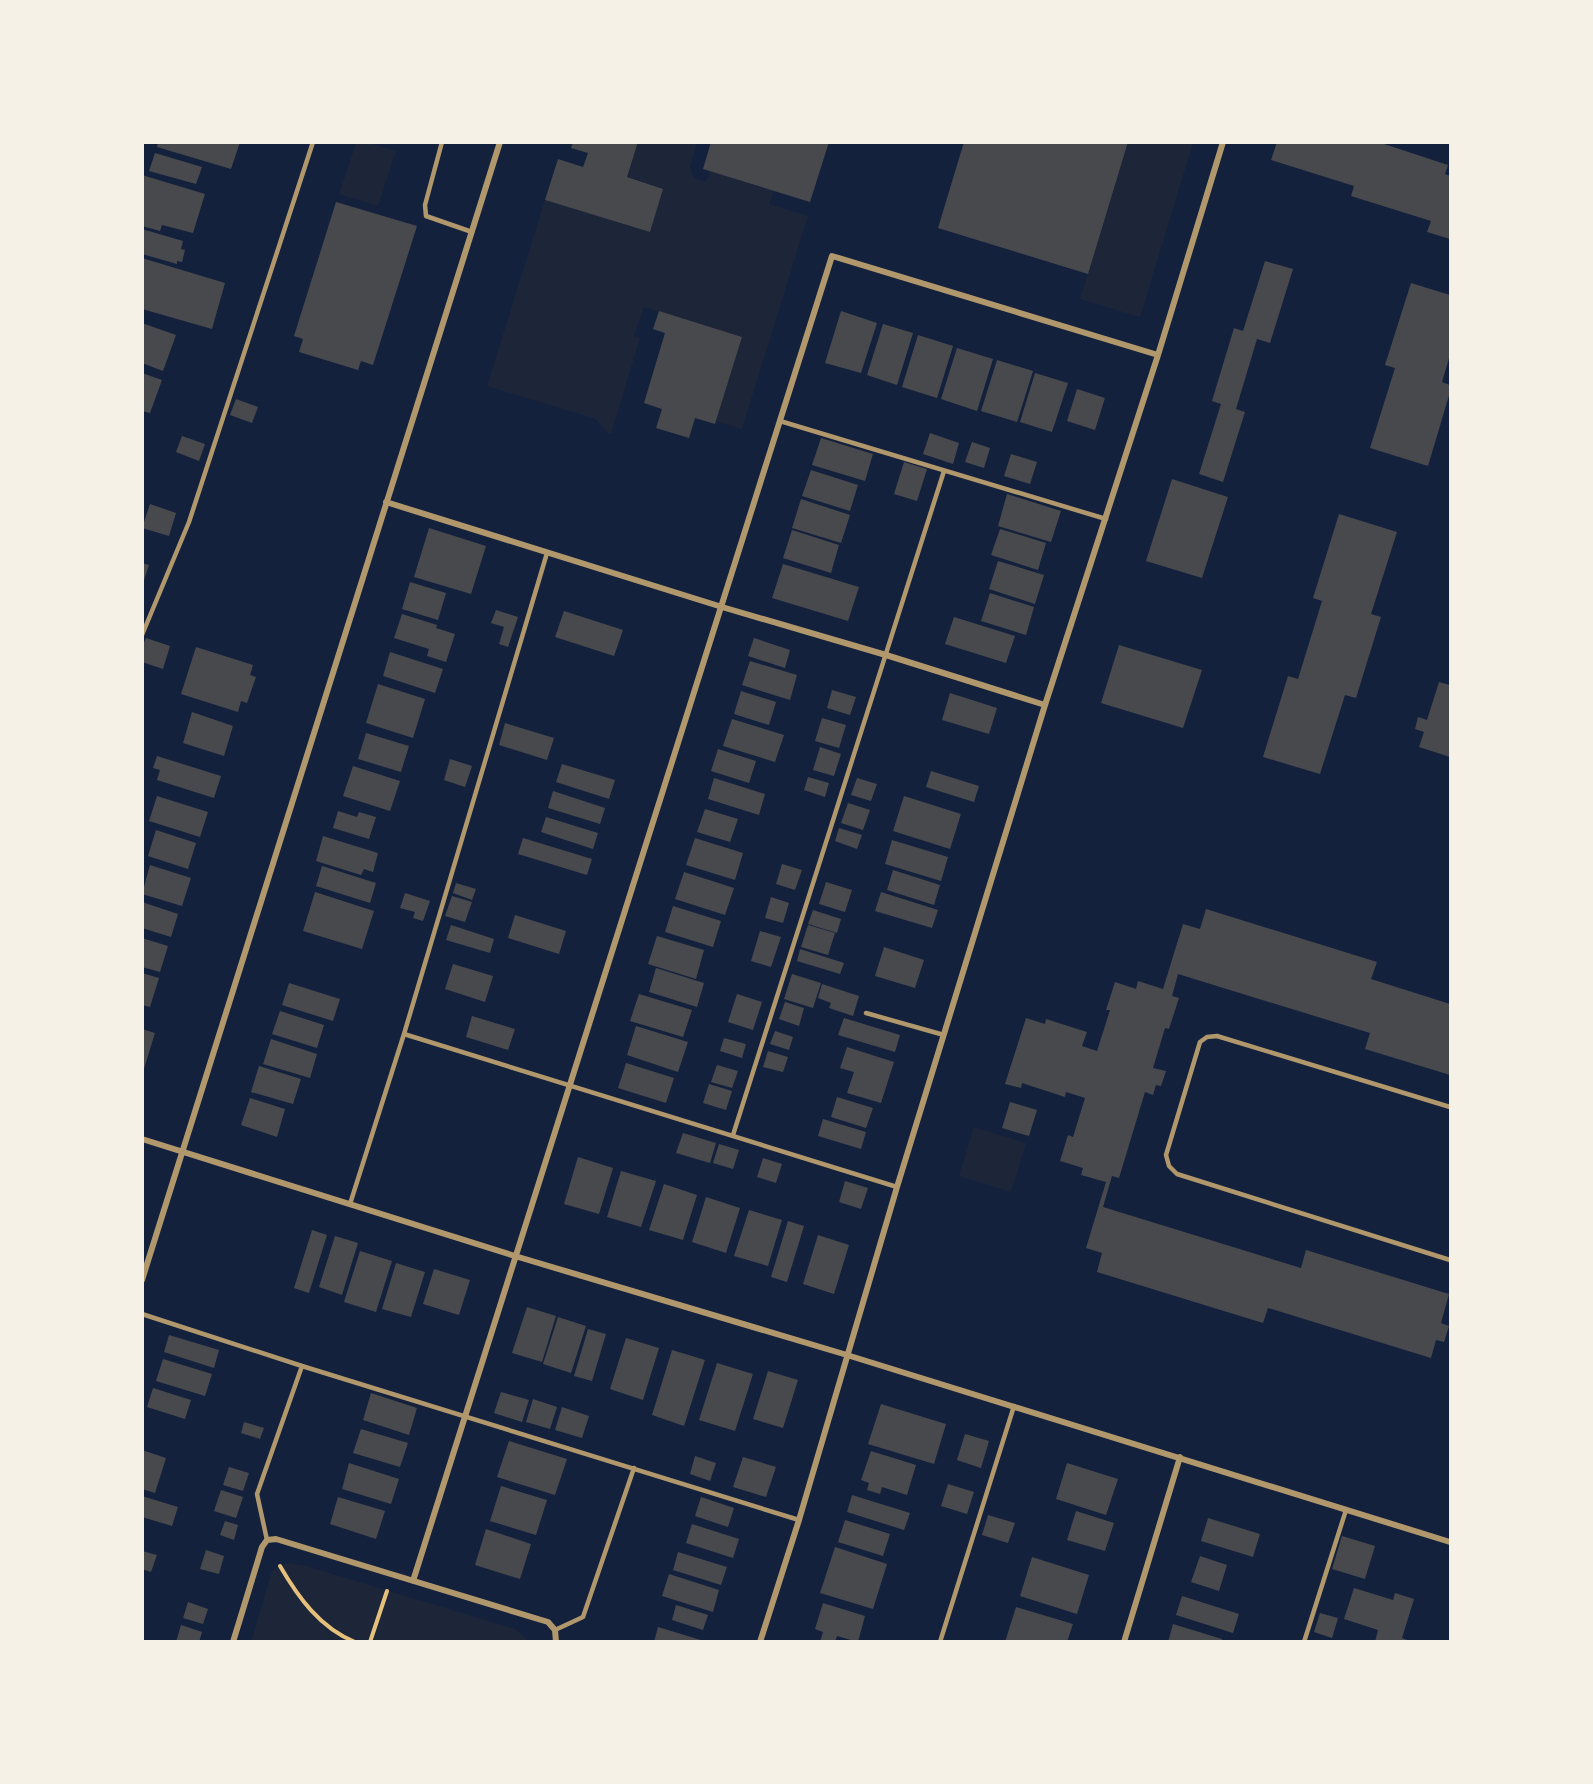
<svg xmlns="http://www.w3.org/2000/svg" width="1593" height="1784" font-family="'Fira Sans Condensed',sans-serif">
<style>
.green{fill:#1d2539}
.building{fill:#48494c}
.lines{fill:none;stroke-linecap:round;stroke-linejoin:round}
.path{stroke:#e5c07b;stroke-width:4}
.service{stroke:#b1986c;stroke-width:4.5}
.minor{stroke:#b1986c;stroke-width:6}
</style>
<rect width="100%" height="100%" fill="#14213d"/>
<path class="green" d="M356,143H370L396,151L378,206L339,194Z
M638,143H697L690,167L694,178L706,182L710,171L774,191L769,204L808,216L742,429L716,421L742,337L644,307L634,336L640,338L611,434L607,432L596,419L487,386L545,200L650,232L663,189L627,177Z
M1128,143H1193L1140,317L1080,299Z
M974,1127L1026,1143L1011,1192L959,1176Z
M288,1563L306,1566L515,1629L525,1637L527,1641L251,1642L272,1571L280,1566Z"/>
<path class="building" d="M158,142H240L231,169L157,147Z
M573,142H638L627,177L663,189L650,232L545,200L558,159L583,167L588,153L571,148Z
M711,142H829L810,202L703,169Z
M964,142H1128L1088,274L938,228Z
M1277,142H1378L1448,165L1445,174L1450,176V239L1427,232L1431,221L1351,196L1354,186L1271,160Z
M155,153L202,167L196,184L149,171Z
M142,175L205,194L193,233L162,225L160,231L142,226Z
M336,202L417,226L373,365L361,361L358,370L299,352L303,339L294,336Z
M142,229L183,241L181,249L185,250L182,262L177,261V264L142,254Z
M142,258L225,283L212,329L142,309Z
M1265,261L1293,269L1270,343L1257,339L1236,409L1245,412L1223,482L1199,474L1221,404L1212,401L1234,328L1243,331Z
M1411,283L1450,295V355L1442,382L1450,385V392L1428,466L1370,448L1395,368L1385,365Z
M659,311L742,337L715,424L695,418L689,438L656,428L662,409L644,403L665,333L653,329Z
M841,311L877,323L861,373L825,363Z
M142,323L176,335L163,371L142,363Z
M883,324L913,333L897,385L867,375Z
M918,335L953,346L937,398L902,387Z
M957,348L993,359L977,411L941,399Z
M997,360L1033,371L1017,422L981,411Z
M142,373L162,380L150,413L142,411Z
M1035,373L1068,383L1052,432L1020,422Z
M1077,389L1105,398L1095,430L1067,421Z
M236,399L258,407L252,423L230,415Z
M930,433L959,443L953,464L923,454Z
M182,436L205,444L199,461L176,452Z
M821,438L873,454L865,481L812,465Z
M972,442L990,448L984,468L965,462Z
M1011,454L1037,462L1030,484L1004,476Z
M904,462L927,469L917,501L894,494Z
M811,470L858,485L850,511L802,496Z
M1172,479L1228,497L1202,578L1146,561Z
M1007,494L1061,511L1051,542L998,526Z
M801,499L850,515L841,543L792,528Z
M150,504L176,513L169,536L142,528Z
M1339,514L1397,532L1371,614L1381,617L1356,698L1345,695L1320,774L1263,757L1288,676L1298,679L1322,601L1313,598Z
M429,528L486,546L471,594L414,577Z
M1000,529L1046,543L1038,570L991,555Z
M792,530L839,545L831,573L783,558Z
M998,561L1044,575L1035,604L989,589Z
M142,563L149,565L143,583H142Z
M783,564L859,587L848,621L772,598Z
M410,582L446,593L438,620L402,609Z
M990,593L1034,607L1026,635L981,621Z
M496,610L518,617L508,647L499,644L504,627L491,623Z
M564,611L623,630L614,656L555,637Z
M402,614L437,625L436,628L455,634L446,662L427,656L429,649L394,638Z
M954,617L1015,636L1006,663L945,644Z
M146,638L170,646L163,669L142,662V647Z
M754,638L790,650L785,668L748,656Z
M1119,645L1202,670L1183,728L1101,703Z
M196,647L253,665L250,675L256,677L247,703L241,701L238,712L181,694Z
M390,652L443,669L435,693L383,676Z
M750,661L797,675L790,700L742,685Z
M1439,682L1450,685V757L1419,747L1424,732L1415,729L1418,717L1427,720Z
M378,684L425,699L413,738L366,723Z
M832,690L856,697L850,715L827,708Z
M741,691L776,702L769,725L734,714Z
M950,693L997,708L989,734L942,720Z
M192,712L233,726L224,756L183,743Z
M822,718L846,725L839,748L815,741Z
M732,719L784,735L775,762L723,746Z
M505,723L554,738L547,760L499,745Z
M366,733L409,746L401,772L358,759Z
M820,747L841,754L834,776L813,770Z
M718,749L756,761L749,783L711,771Z
M157,756L221,776L214,798L157,780L160,770L153,768Z
M450,759L472,766L465,787L444,780Z
M562,764L615,780L609,799L556,782Z
M353,766L400,781L390,811L343,796Z
M931,771L979,786L974,802L926,787Z
M808,777L829,783L825,797L804,790Z
M714,778L765,794L759,815L708,799Z
M857,778L877,784L871,801L851,795Z
M553,791L605,808L600,824L548,808Z
M157,796L208,812L200,837L149,821Z
M904,796L961,814L950,849L893,831Z
M848,803L870,810L863,830L841,823Z
M705,809L738,819L730,842L697,832Z
M338,811L357,817L359,812L376,817L369,839L333,828Z
M546,817L598,833L593,849L541,832Z
M839,828L862,835L857,849L835,841Z
M156,830L196,843L188,869L148,856Z
M323,836L378,853L373,872L364,869L361,875L316,861Z
M523,838L592,859L587,875L518,854Z
M695,838L743,853L735,880L686,865Z
M892,840L948,857L941,881L885,864Z
M782,864L802,870L795,890L776,884Z
M150,865L191,878L182,906L142,894Z
M322,866L376,883L370,903L316,886Z
M893,870L940,885L934,905L887,890Z
M684,872L734,888L725,915L675,899Z
M826,882L852,890L845,912L819,904Z
M456,883L476,889L472,900L453,893Z
M315,892L374,911L362,949L303,931Z
M881,892L938,910L932,928L875,911Z
M405,893L430,901L423,921L413,918L415,912L400,908Z
M452,896L472,902L465,922L445,916Z
M771,897L789,903L783,923L765,918Z
M142,902L178,914L171,937L142,928Z
M673,906L721,921L713,947L665,932Z
M1206,909L1377,962L1371,979L1450,1004V1075L1365,1049L1370,1033L1178,974L1172,996L1179,998L1169,1029L1165,1028L1153,1068L1166,1071L1161,1086L1156,1085L1153,1095L1145,1092L1119,1178L1112,1176L1103,1207L1301,1268L1306,1250L1449,1294L1441,1323L1449,1326L1444,1342L1436,1340L1431,1358L1268,1308L1263,1323L1097,1272L1102,1253L1086,1248L1106,1182L1081,1175L1083,1168L1060,1161L1068,1135L1073,1137L1085,1098L1066,1092L1065,1097L1022,1083L1021,1088L1005,1084L1026,1018L1045,1024L1046,1019L1087,1032L1082,1046L1097,1051L1110,1010H1106L1115,982L1136,989L1138,981L1163,989L1183,924L1200,929Z
M813,910L841,919L837,933L808,924Z
M515,915L566,931L559,954L508,938Z
M451,925L494,939L490,953L446,940Z
M808,925L835,933L828,955L801,947Z
M760,931L781,937L771,967L751,961Z
M657,936L704,950L696,979L648,964Z
M142,938L168,946L160,972L142,967Z
M884,947L924,960L915,988L875,976Z
M800,949L844,963L840,974L797,961Z
M453,964L493,976L485,1002L445,989Z
M656,968L704,983L697,1007L649,992Z
M142,973L159,978L150,1007L142,1005Z
M792,974L821,983L813,1008L784,999Z
M289,983L340,999L333,1021L282,1005Z
M822,984L859,996L853,1016L829,1008L831,1003L818,998Z
M639,994L692,1010L683,1037L630,1021Z
M737,994L762,1002L753,1030L728,1022Z
M785,1002L804,1008L799,1026L779,1019Z
M280,1011L324,1025L317,1048L272,1034Z
M472,1016L515,1029L508,1050L466,1037Z
M844,1018L900,1035L895,1052L838,1035Z
M636,1026L688,1042L678,1072L627,1055Z
M142,1029L155,1033L143,1072H142Z
M775,1031L793,1037L789,1050L770,1044Z
M724,1038L746,1044L742,1058L720,1051Z
M271,1039L317,1054L310,1078L263,1064Z
M847,1047L894,1062L881,1103L847,1093L854,1072L840,1068Z
M768,1051L788,1057L783,1072L763,1067Z
M626,1063L674,1078L666,1103L618,1088Z
M717,1065L738,1071L732,1088L711,1082Z
M259,1066L301,1079L293,1104L251,1092Z
M709,1084L732,1091L726,1110L703,1103Z
M837,1097L873,1108L866,1128L831,1117Z
M250,1098L285,1109L277,1137L241,1125Z
M1010,1102L1037,1110L1029,1136L1002,1128Z
M823,1119L866,1132L861,1149L818,1136Z
M683,1133L716,1143L710,1163L676,1153Z
M719,1144L739,1150L733,1169L713,1163Z
M578,1157L613,1168L599,1214L564,1204Z
M763,1158L782,1164L776,1183L757,1177Z
M621,1171L656,1181L641,1227L607,1217Z
M845,1181L868,1188L861,1209L839,1202Z
M664,1184L697,1195L683,1240L649,1230Z
M706,1197L740,1208L726,1253L692,1242Z
M749,1210L782,1220L768,1266L734,1256Z
M788,1221L804,1226L787,1282L771,1277Z
M312,1230L327,1235L309,1293L294,1288Z
M818,1235L849,1245L834,1294L803,1284Z
M335,1236L358,1243L342,1295L319,1287Z
M360,1251L392,1261L376,1312L344,1302Z
M396,1263L425,1272L411,1317L382,1309Z
M434,1269L470,1280L459,1315L423,1304Z
M527,1307L556,1316L542,1362L512,1353Z
M558,1317L586,1326L571,1373L543,1364Z
M588,1329L606,1334L592,1381L574,1376Z
M169,1335L219,1350L214,1368L164,1352Z
M626,1338L659,1348L643,1400L610,1389Z
M672,1350L705,1360L684,1426L652,1415Z
M163,1359L212,1374L205,1396L156,1381Z
M717,1363L753,1374L735,1431L699,1420Z
M768,1371L798,1380L783,1428L753,1419Z
M153,1388L191,1400L185,1419L147,1407Z
M501,1392L529,1400L522,1422L494,1413Z
M371,1393L417,1408L409,1435L363,1420Z
M533,1399L557,1407L550,1429L526,1422Z
M881,1404L946,1424L934,1464L868,1444Z
M562,1407L589,1416L582,1438L555,1430Z
M244,1422L264,1428L260,1439L241,1433Z
M361,1429L408,1443L400,1467L353,1453Z
M965,1434L989,1441L981,1468L957,1460Z
M509,1441L567,1459L555,1495L497,1477Z
M142,1450L166,1458L155,1493L142,1489Z
M871,1451L916,1465L907,1495L882,1487L880,1494L867,1490L869,1483L861,1480Z
M695,1456L716,1463L710,1481L690,1474Z
M743,1457L776,1467L766,1497L733,1487Z
M349,1463L399,1479L391,1504L342,1489Z
M1067,1463L1118,1479L1106,1515L1056,1499Z
M229,1467L249,1473L243,1491L223,1485Z
M948,1484L974,1492L967,1514L941,1506Z
M501,1486L547,1500L536,1535L490,1521Z
M221,1490L243,1497L236,1518L214,1511Z
M852,1495L910,1513L904,1530L847,1512Z
M142,1496L178,1507L172,1526L142,1517Z
M338,1497L385,1511L376,1539L330,1524Z
M701,1497L734,1508L728,1527L695,1516Z
M1076,1511L1114,1523L1105,1551L1067,1540Z
M988,1515L1015,1523L1008,1543L982,1535Z
M1208,1518L1260,1534L1253,1557L1201,1541Z
M845,1520L890,1534L883,1556L838,1542Z
M225,1521L238,1525L234,1540L220,1535Z
M692,1524L739,1539L733,1558L686,1543Z
M486,1529L531,1544L520,1579L475,1565Z
M1342,1536L1375,1546L1365,1579L1332,1569Z
M835,1547L887,1564L873,1609L820,1593Z
M206,1550L224,1556L219,1574L200,1569Z
M142,1551L157,1555L151,1572L142,1569Z
M678,1552L727,1567L721,1585L673,1570Z
M1200,1556L1227,1565L1219,1591L1191,1582Z
M1032,1557L1089,1575L1077,1614L1020,1596Z
M669,1574L719,1590L713,1612L662,1596Z
M1354,1588L1393,1600L1395,1593L1414,1599L1402,1638L1413,1642H1375L1378,1630L1344,1619Z
M1182,1596L1239,1614L1233,1633L1176,1615Z
M188,1602L208,1609L203,1624L183,1618Z
M823,1603L865,1616L858,1642L837,1636L835,1642H820L823,1632L815,1629Z
M676,1605L708,1615L703,1630L672,1620Z
M1016,1607L1073,1624L1067,1642H1005Z
M1320,1613L1338,1618L1332,1638L1314,1632Z
M1173,1624L1222,1639V1642H1168Z
M181,1625L202,1632L199,1642H176Z
M658,1627L704,1641L703,1642H654Z"/>
<g class="lines">
<path class="path" d="M280,1566C298,1597 320,1628 355,1642
M370,1642L387,1591"/>
<path class="service" d="M442,142L425,205L426,216L472,232
M780,421L1106,519
M142,635L189,522L313,142
M866,1013L944,1035
M404,1034L897,1187
M1450,1107L1217,1036L1207,1037L1200,1042L1166,1155L1169,1166L1177,1174L1450,1260
M733,1135L944,471
M350,1204L404,1034L547,553
M142,1314L302,1366L799,1520
M267,1540L257,1494L302,1366
M555,1630L583,1617L634,1468
M940,1642L1014,1406
M1304,1642L1346,1510"/>
<path class="minor" d="M386,502L722,607L886,655L1045,705
M142,1139L515,1256L847,1355L1450,1542
M142,1280L500,142
M413,1581L832,256L1158,355
M233,1642L262,1547L267,1540L276,1539L548,1622L555,1630L556,1642
M760,1642L799,1520L897,1187L1045,705L1158,355L1223,142
M1124,1642L1180,1457"/>
</g>
<rect width="1593" height="1784" fill="none" stroke="#f6f1e7" stroke-width="288"/>
</svg>
